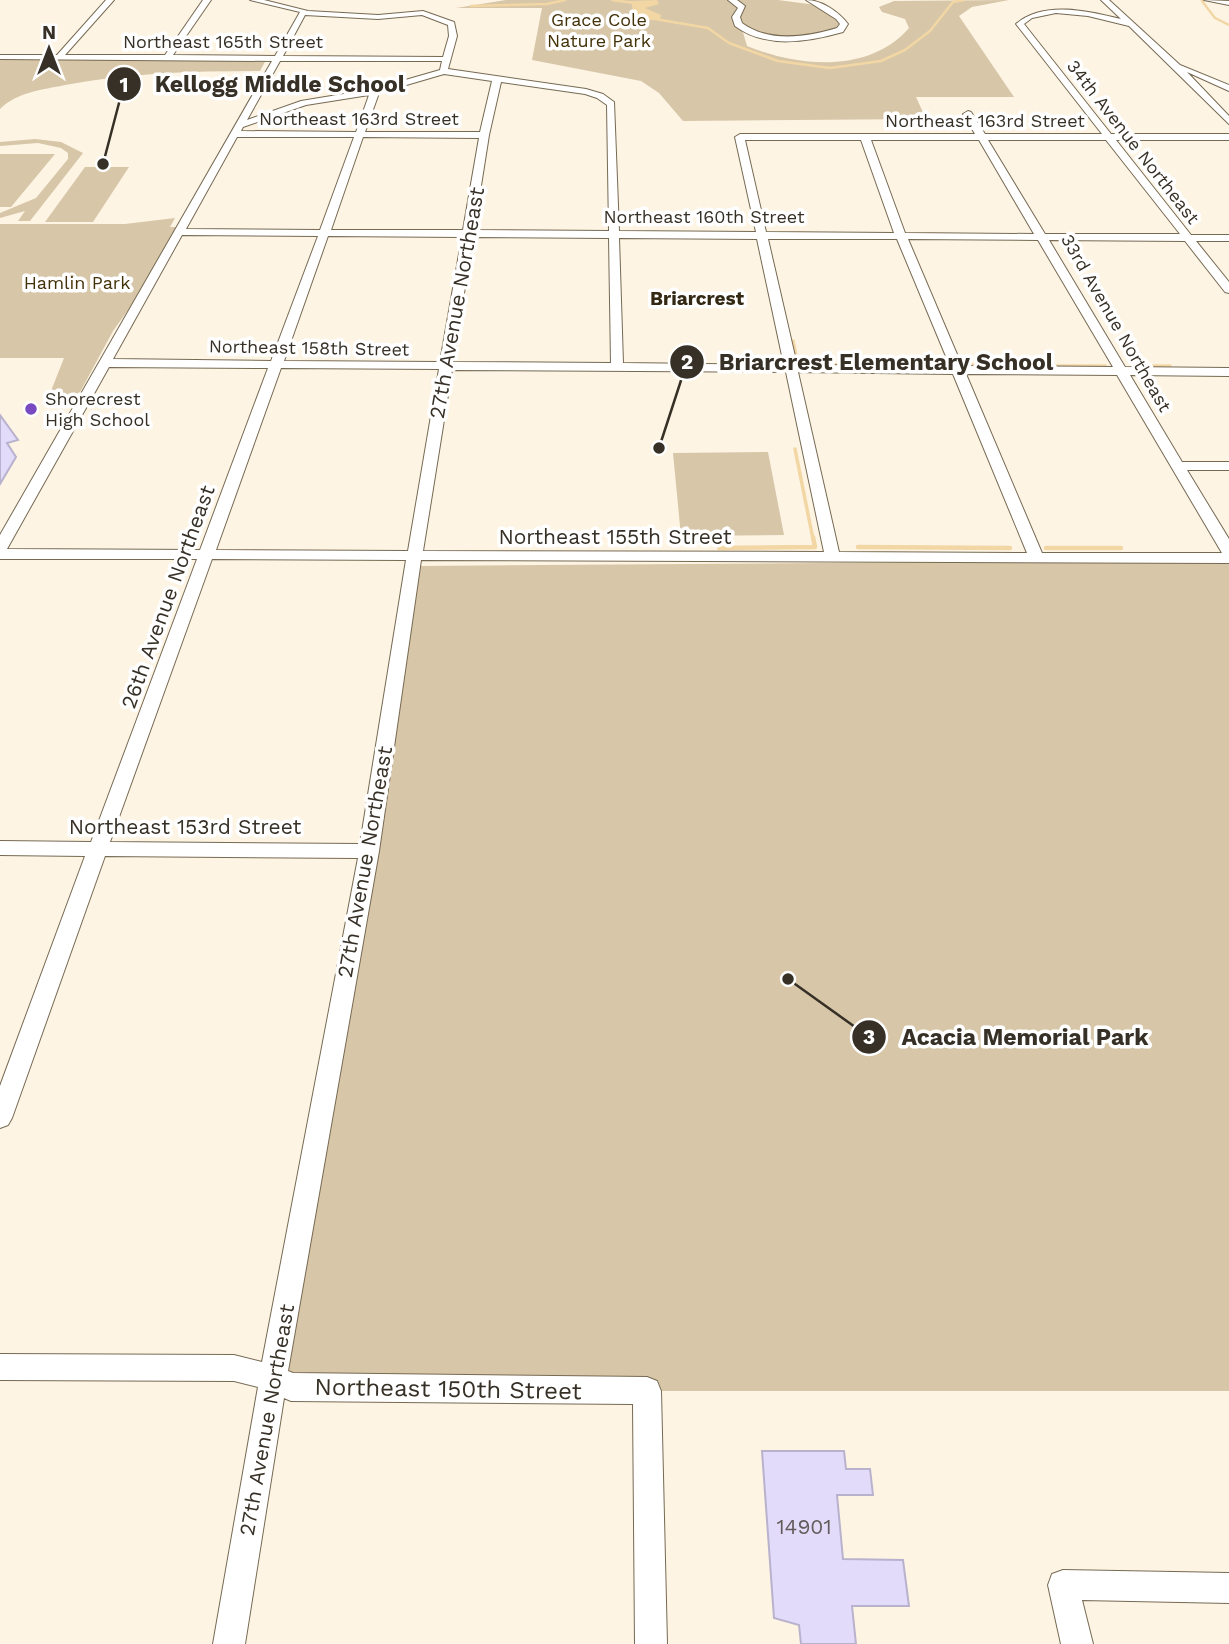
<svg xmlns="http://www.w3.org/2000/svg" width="1229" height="1644" font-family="'Work Sans',sans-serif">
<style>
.green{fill:#d7c6a8}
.water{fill:#f2d7a5}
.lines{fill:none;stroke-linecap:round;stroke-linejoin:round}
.stream-far2{stroke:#f2d7a5;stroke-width:2.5}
.stream-far1{stroke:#f2d7a5;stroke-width:3.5}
.stream{stroke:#f2d7a5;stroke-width:4.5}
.building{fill:#e3dbfa;stroke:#b9b2cd;stroke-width:2}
.minor-casing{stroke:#776a53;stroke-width:2}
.minor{fill:#fff;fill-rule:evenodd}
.poi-dot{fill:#7849c1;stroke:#fff;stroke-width:2.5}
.labels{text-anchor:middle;stroke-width:7;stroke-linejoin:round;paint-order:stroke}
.far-park-label{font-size:18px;fill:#433108;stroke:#fff}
.far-street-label{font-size:18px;fill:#363026;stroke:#fff}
.far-poi-label{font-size:18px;fill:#363026;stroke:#fff;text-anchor:start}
.far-neighbourhood-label{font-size:19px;font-weight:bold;fill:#332813;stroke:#fff}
.street-label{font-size:21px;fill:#363026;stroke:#fff}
.near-number-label{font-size:21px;fill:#615b5b}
.near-street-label{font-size:24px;fill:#363026;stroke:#fff}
.leader{fill:none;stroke:#363026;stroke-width:2.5}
.callout-dot{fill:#363026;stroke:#fff;stroke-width:2.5}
.mark-label{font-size:21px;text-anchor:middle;font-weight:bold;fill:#fff}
.callout-label{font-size:23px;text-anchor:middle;font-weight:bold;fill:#363026;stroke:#fff;stroke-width:7;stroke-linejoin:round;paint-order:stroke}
</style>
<rect width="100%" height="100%" fill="#fdf4e4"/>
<path class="green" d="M506,0H778L816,5L844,24C814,45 775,37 742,29L747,46C798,67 869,74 909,28L905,19L882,12L879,7L894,1L1009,0L972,7L959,16L1014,97H916L926,119L683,121L659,93L641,81L532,60L542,8H456Z
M0,57L266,60L260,71C193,71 130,73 65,85C42,90 17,92 0,109Z
M35,139L61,142L83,153L30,221H18L25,211L0,218V213L36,198L68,159V153L61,148L38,143L0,146V142Z
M0,154H55L11,207H0Z
M85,167H129L93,222H45Z
M175,218L170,227H181L157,270L113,331L79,394L49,396L64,358H0V224H125Z
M768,452L784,535L681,536L673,453Z
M1229,560V1391H272L421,566Z"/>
<path class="water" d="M657,0L659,4L645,8L661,15L660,20H635L631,1Z"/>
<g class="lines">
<path class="stream-far2" d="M612,0L635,3
M1202,1L1215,18L1229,25
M471,6L547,4L565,0
M655,19L708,28L729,43L778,61L830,68L881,61L905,50L930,31L953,2L964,0"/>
<path class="stream-far1" d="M793,341L798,365H850
M870,365H895
M912,365H942
M965,365H999
M1053,366H1105
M1136,366H1170
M795,449L813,539"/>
<path class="stream" d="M858,547L1010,548
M719,548L815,547L813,537
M1046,548H1121"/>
</g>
<path class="building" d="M0,415L18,440L7,443L16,457L0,484Z
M762,1451H844L846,1469H870L873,1495H837L843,1559L903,1560L909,1606H852L856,1644H801L799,1625L774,1618Z"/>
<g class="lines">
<defs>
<path id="minor" d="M106,0H114L65,55H165L203,0H211L173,55L275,56L300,12L250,0H264L308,11L378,15L423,11L454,22L457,36L448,69L586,89L603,94L614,102L619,231L756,232L735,137L740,134H975L963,114L968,111L971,112L985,134H1102L1016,24C1043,0 1089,11 1121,19L1101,0H1109L1180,65L1229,85V91L1187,72L1229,116V124L1129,26L1088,16L1056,13L1032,18L1024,24L1111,134H1229V140H1116L1191,235H1229V241H1196L1229,282V293L1225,292L1185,241L1049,240L1125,367L1229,368V376L1130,375L1182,462H1229V470H1187L1229,539V563L421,560L379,851L288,1371L293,1373L647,1377L657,1381L661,1391L667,1644H635L633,1404L291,1401L284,1398L245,1644H213L258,1387L234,1381L0,1380V1354L234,1355L262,1362L358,858L105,856L12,1118L8,1125L0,1128V1086L85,856L0,855V841L91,842L197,559H0V535L272,61L0,59V55H57ZM305,15L378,19L422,15L448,25L449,36L443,57L283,56ZM280,61H442L440,70L374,89L301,101L247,120ZM444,74L492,81L480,132H365L379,93ZM501,82L585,94L597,98L607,105L609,231L474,230L489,135ZM369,95L356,132L241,131L243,127L306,105ZM237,137H354L320,230L186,229ZM363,137L479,138L463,230H331ZM745,140H861L894,233L766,232ZM871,140H979L1034,234L905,233ZM988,140H1106L1180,234H1045ZM182,235L318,236L271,361L113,359ZM328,236L462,237L440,362L284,361ZM473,237L609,238L611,363L453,362ZM619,238L757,239L784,365L623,363ZM768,239H897L950,366L797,365ZM908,239L1038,240L1113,367L962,366ZM109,367L268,368L200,550L7,549ZM281,368L439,369L408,551L216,550ZM452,370L786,372L824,552L423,551ZM798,372L953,374L1027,553L839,552ZM966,374L1117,375L1222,553H1042ZM212,559L406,560L360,844L110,842Z
M728,0H737L745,6L740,17L742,23C769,43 807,37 837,28L840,24L836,19L806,0C822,0 839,12 848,24L843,32C808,42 766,49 735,26L732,17L738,8Z
M1204,0L1229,1V5Z
M1063,1570L1229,1573V1603L1082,1600L1093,1644H1061L1048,1585L1052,1574Z"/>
</defs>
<use href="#minor" class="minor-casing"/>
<use href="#minor" class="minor"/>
</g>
<circle class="poi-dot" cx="31" cy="409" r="7"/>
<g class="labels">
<g class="far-park-label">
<text x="599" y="26">Grace Cole<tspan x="599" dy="21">Nature Park</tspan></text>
<text x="77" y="289">Hamlin Park</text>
</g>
<g class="far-street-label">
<text x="223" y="48">Northeast 165th Street</text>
<text x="359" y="125">Northeast 163rd Street</text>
<text x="985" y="127">Northeast 163rd Street</text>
<text transform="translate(1133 142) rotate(52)" y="6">34th Avenue Northeast</text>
<text x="704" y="223">Northeast 160th Street</text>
<text transform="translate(1116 323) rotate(60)" y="6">33rd Avenue Northeast</text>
<text transform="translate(309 348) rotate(1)" y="6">Northeast 158th Street</text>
</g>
<g class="far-poi-label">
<text x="45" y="405">Shorecrest<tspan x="45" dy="21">High School</tspan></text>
</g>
<g class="far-neighbourhood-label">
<text x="697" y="305">Briarcrest</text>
</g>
<g class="street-label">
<text transform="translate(457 303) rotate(-80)" y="7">27th Avenue Northeast</text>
<text x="615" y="544">Northeast 155th Street</text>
<text transform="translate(168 597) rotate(-70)" y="7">26th Avenue Northeast</text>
<text x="185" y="834">Northeast 153rd Street</text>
<text transform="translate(365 862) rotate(-80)" y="7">27th Avenue Northeast</text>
<text transform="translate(267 1420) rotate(-80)" y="7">27th Avenue Northeast</text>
</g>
<g class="near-number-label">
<text x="804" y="1534">14901</text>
</g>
<g class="near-street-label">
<text transform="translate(448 1389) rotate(1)" y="8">Northeast 150th Street</text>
</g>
</g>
<path class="leader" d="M103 164L124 84M659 448L687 362M788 979L869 1037"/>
<g class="callout-dot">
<circle cx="103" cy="164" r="7"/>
<circle cx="659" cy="448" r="7"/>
<circle cx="788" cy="979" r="7"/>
<circle cx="124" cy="84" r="18"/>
<circle cx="687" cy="362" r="18"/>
<circle cx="869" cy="1037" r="18"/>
</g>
<g class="mark-label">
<text x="124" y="92">1</text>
<text x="687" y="369">2</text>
<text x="869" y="1044">3</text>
</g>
<g class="callout-label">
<text x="280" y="92">Kellogg Middle School</text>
<text x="886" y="370">Briarcrest Elementary School</text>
<text x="1025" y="1045">Acacia Memorial Park</text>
</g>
<g transform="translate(49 49)" stroke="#ffffff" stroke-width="5" paint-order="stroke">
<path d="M0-5L12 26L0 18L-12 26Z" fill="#363026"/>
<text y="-10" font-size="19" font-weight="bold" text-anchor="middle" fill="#363026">N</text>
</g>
</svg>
